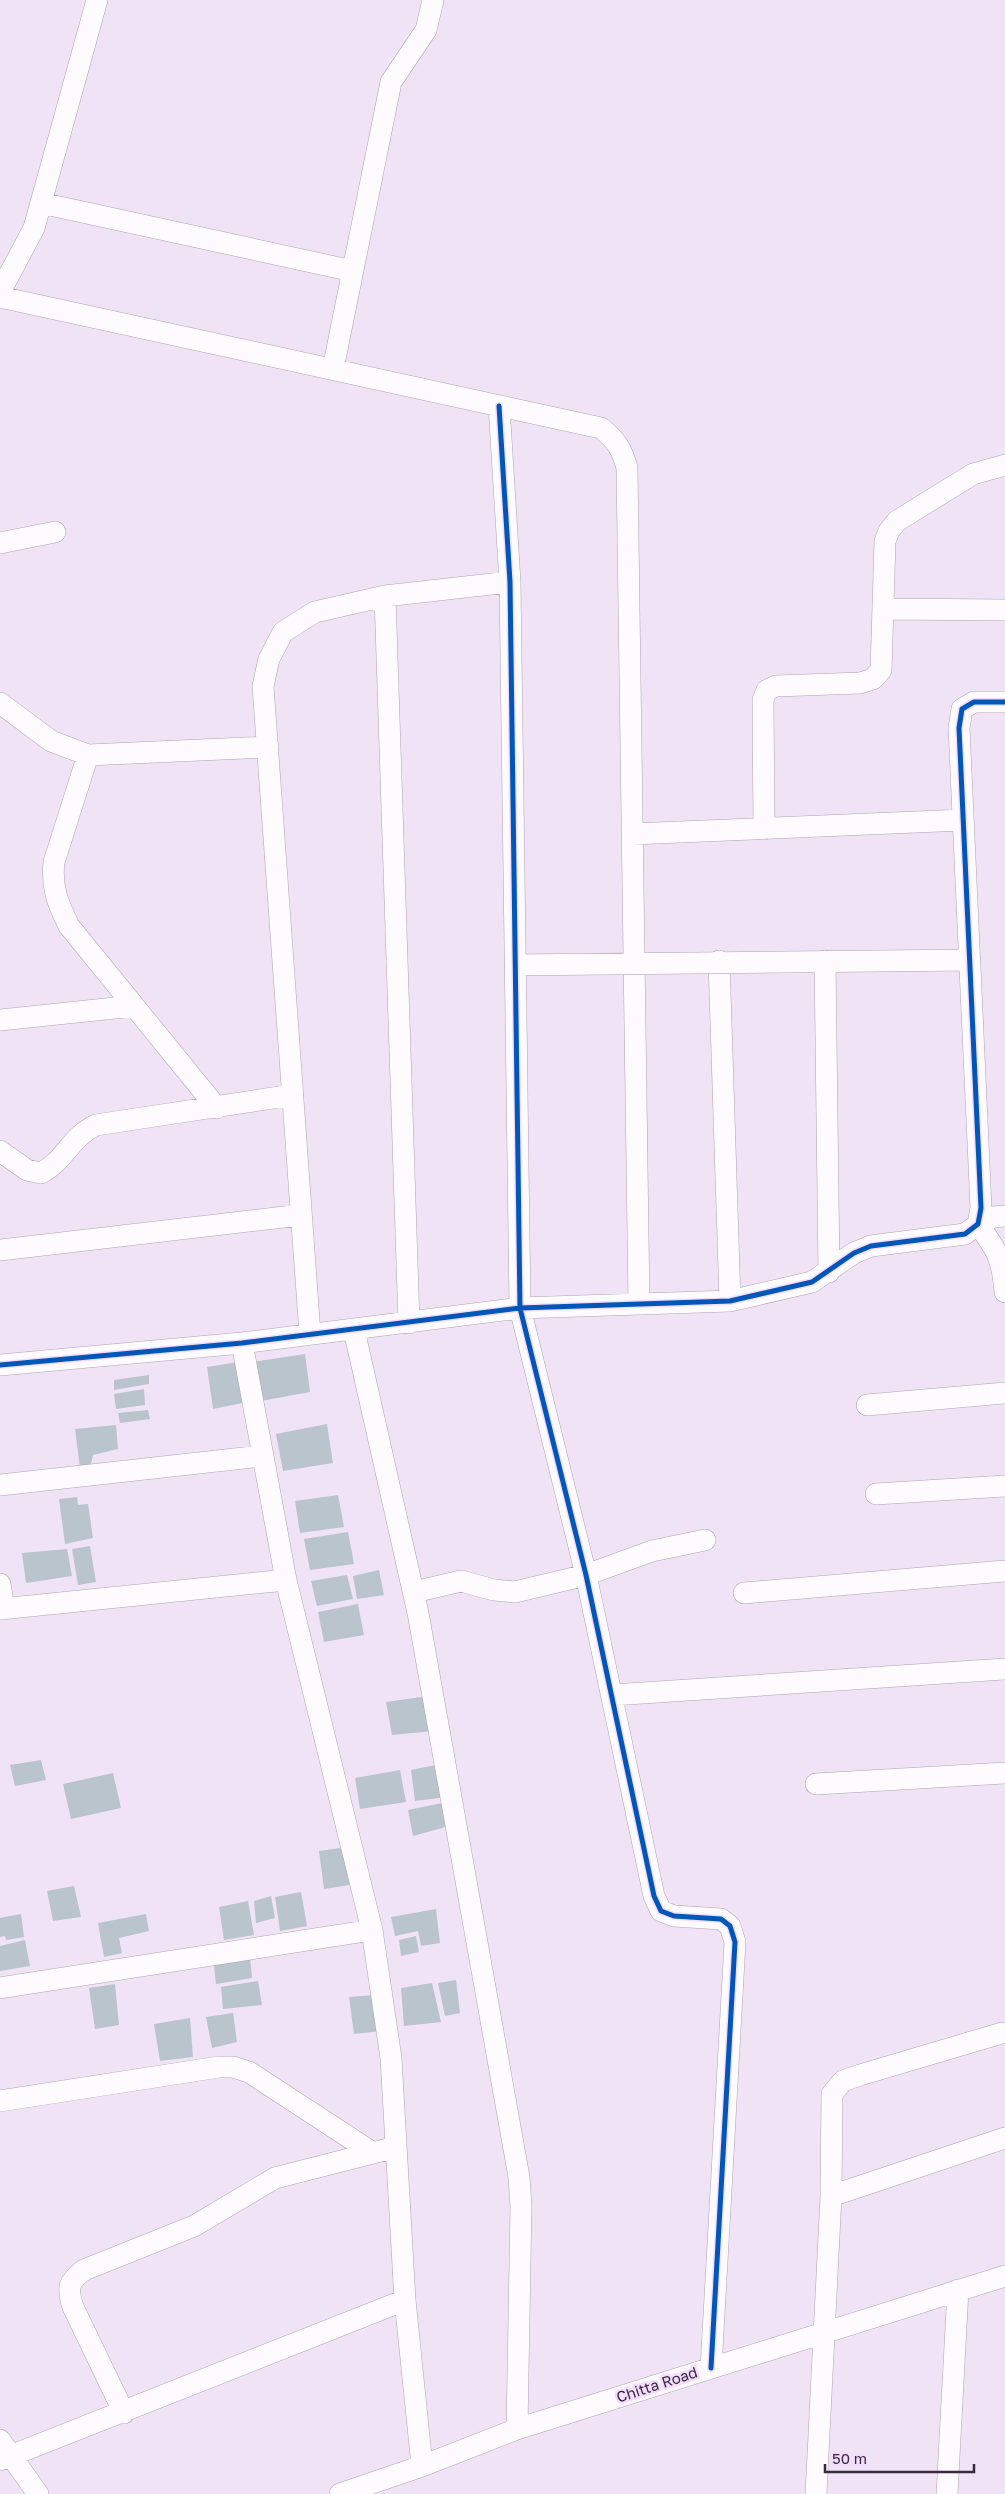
<svg xmlns="http://www.w3.org/2000/svg" width="1005" height="2494" font-family="'Golos Text',sans-serif">
<style>
.building{fill:#bac4cd}
.lines{fill:none;stroke-linecap:round;stroke-linejoin:round}
.minor-casing{stroke:#afa3b4;stroke-width:22}
.minor{stroke:#fdfbfe;stroke-width:21}
.cycleway-casing{stroke:#f4dcfc;stroke-width:8}
.cycleway{stroke:#0057b8;stroke-width:5}
.labels{text-anchor:middle;stroke-width:5;stroke-linejoin:round;paint-order:stroke}
.street-label{font-size:15px;fill:#392a3e;stroke:#f4dcfc}
</style>
<rect width="100%" height="100%" fill="#f0e3f5"/>
<path class="building" d="M305,1354L310,1392L261,1401L253,1362Z
M238,1362L242,1403L213,1409L207,1367Z
M149,1375V1384L114,1390V1380Z
M144,1389L145,1405L116,1409L114,1394Z
M148,1410L150,1419L120,1423L118,1413Z
M327,1424L333,1463L283,1471L276,1434Z
M116,1425L118,1449L93,1455L90,1468H80L75,1429Z
M338,1495L344,1527L300,1533L295,1501Z
M77,1497L78,1505L88,1504L93,1538L65,1544L59,1499Z
M348,1532L354,1564L310,1570L304,1539Z
M90,1546L96,1582L78,1585L72,1549Z
M67,1549L72,1576L26,1583L22,1553Z
M379,1570L384,1595L357,1599L353,1576Z
M347,1575L353,1599L317,1606L311,1581Z
M358,1604L364,1635L324,1642L318,1612Z
M428,1696L434,1731L392,1735L386,1702Z
M41,1760L46,1780L15,1786L10,1765Z
M441,1764L447,1797L415,1801L411,1770Z
M400,1770L406,1802L360,1809L355,1778Z
M113,1773L121,1808L71,1819L63,1784Z
M447,1802L453,1825L413,1836L408,1810Z
M347,1847L356,1884L324,1889L319,1851Z
M74,1886L81,1917L53,1921L47,1891Z
M301,1892L307,1926L280,1931L275,1897Z
M271,1896L275,1918L256,1923L254,1901Z
M248,1901L254,1935L224,1940L219,1907Z
M436,1909L440,1943L421,1946L418,1931L395,1936L391,1917Z
M21,1914L24,1937L6,1940L5,1936L0,1937V1918Z
M146,1914L149,1931L119,1938L122,1953L104,1957L98,1923Z
M416,1936L419,1952L401,1956L399,1940Z
M25,1940L30,1966L0,1971V1946Z
M250,1957L252,1978L216,1984L214,1965Z
M456,1980L460,2013L445,2016L438,1983Z
M258,1981L262,2005L223,2009L221,1987Z
M432,1983L441,2022L404,2026L401,1988Z
M115,1984L119,2025L95,2029L89,1988Z
M375,1995L381,2031L354,2034L349,1997Z
M233,2013L237,2042L212,2048L206,2017Z
M190,2018L193,2057L160,2061L154,2024Z"/>
<g class="lines">
<defs>
<path id="minor" d="M41,203L353,271
M0,292L34,228L97,0
M0,297L601,428C616,440 622,449 627,468L639,1304
M333,369L391,82L426,30L433,0
M499,406L510,582L520,1308L586,1575L654,1896L661,1911L674,1916L721,1919L730,1926L735,1942L711,2368
M0,543L55,532
M385,596L409,1323
M885,609L1005,610
M0,703L51,741L88,755L268,747
M88,755L54,862C51,887 58,904 69,926L217,1108
M764,829L763,700L767,690L776,686L860,683L873,679L881,670L885,541L889,531L897,521L973,474L1005,465
M632,834L963,820
M719,961L730,1301
M825,961L829,1272
M515,965L970,960
M0,1020L134,1006
M0,1151L27,1170L41,1173C65,1161 69,1138 96,1125L292,1095
M1005,1216L994,1217L978,1224C998,1252 1002,1258 1005,1292
M0,1250L301,1215
M354,1330L418,1613L519,2177L521,2206L517,2429
M310,1334L263,686L269,659L283,632L315,612L385,596L510,582
M242,1343L286,1580L372,1930L391,2058L405,2300L422,2466
M0,1365L242,1343L520,1308L730,1301L812,1282L854,1253L871,1246L965,1234L978,1224L981,1208L959,728L962,709L974,702H1005
M867,1405L1005,1393
M0,1485L262,1456
M876,1494L1005,1486
M0,1584L4,1609
M414,1592L461,1581L494,1590L515,1592L586,1575L652,1551L705,1540
M744,1593L1005,1571
M0,1609L286,1580
M612,1695L1005,1669
M816,1784L1005,1773
M0,1988L372,1930
M0,2101L219,2067H233L249,2072L373,2153
M831,2196L1005,2138
M124,2413L73,2307C67,2288 68,2282 84,2270L194,2226L275,2178L396,2147
M0,2440L38,2494
M0,2460L405,2300
M340,2494L422,2466L517,2429L1005,2276
M816,2494L831,2196L832,2094L843,2081L860,2075L1002,2033
M947,2494L958,2290"/>
</defs>
<use href="#minor" class="minor-casing"/>
<use href="#minor" class="minor"/>
<defs>
<path id="cycleway" d="M499,406L510,582L520,1308L586,1575L654,1896L661,1911L674,1916L721,1919L730,1926L735,1942L711,2368
M0,1365L242,1343L520,1308L730,1301L812,1282L854,1253L871,1246L965,1234L978,1224L981,1208L959,728L962,709L974,702H1005"/>
</defs>
<use href="#cycleway" class="cycleway-casing"/>
<use href="#cycleway" class="cycleway"/>
</g>
<g class="labels">
<g class="street-label">
<text transform="translate(657 2385) rotate(-18)" y="5">Chitta Road</text>
</g>
</g>
<path d="M825 2464v8h149v-8" fill="none" stroke="#392a3e" stroke-width="2.5"/>
<text x="832" y="2464" font-size="15" fill="#392a3e" stroke="#f4dcfc" stroke-width="4" paint-order="stroke">50 m</text>
</svg>
